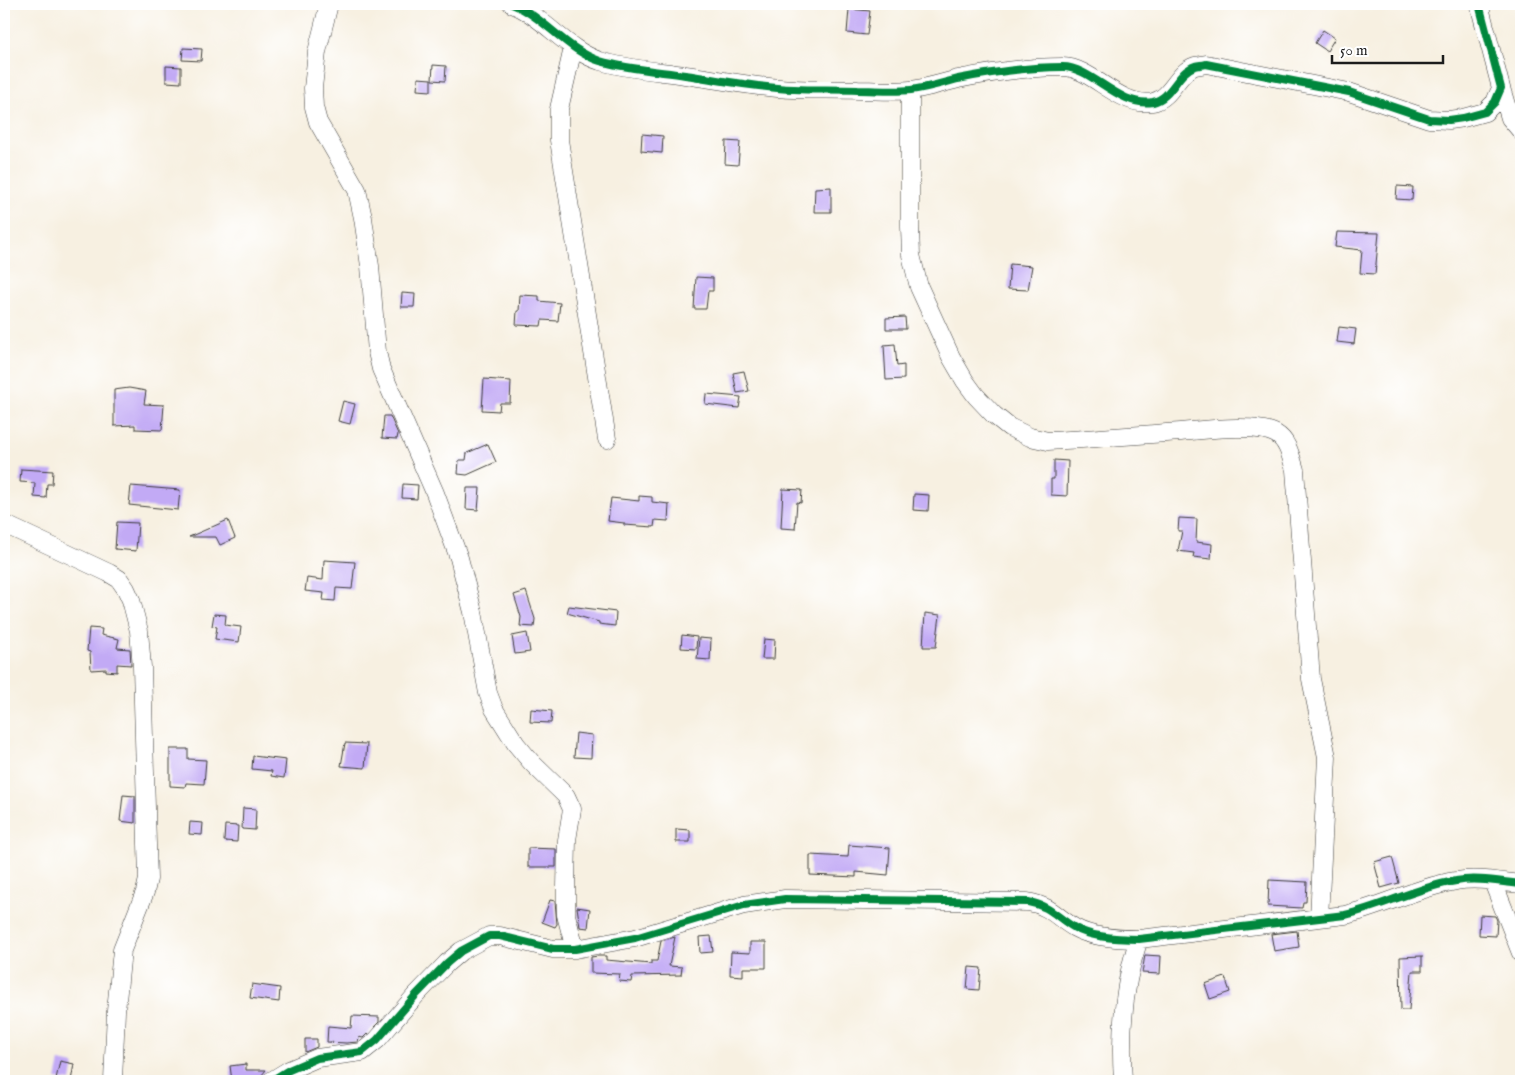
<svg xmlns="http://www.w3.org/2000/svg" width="1525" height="1085" font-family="'IM FELL English',serif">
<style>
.building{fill:#c2aaf5}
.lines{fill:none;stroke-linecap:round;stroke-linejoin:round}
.street-casing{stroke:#3d3c3a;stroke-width:19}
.street{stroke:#fff;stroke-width:18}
.cycleway-casing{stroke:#fff;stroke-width:11}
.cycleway{stroke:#00873e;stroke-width:8}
</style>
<rect width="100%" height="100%" fill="#fff"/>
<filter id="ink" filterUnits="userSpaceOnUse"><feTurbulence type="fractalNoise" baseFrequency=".02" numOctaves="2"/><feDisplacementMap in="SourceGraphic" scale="10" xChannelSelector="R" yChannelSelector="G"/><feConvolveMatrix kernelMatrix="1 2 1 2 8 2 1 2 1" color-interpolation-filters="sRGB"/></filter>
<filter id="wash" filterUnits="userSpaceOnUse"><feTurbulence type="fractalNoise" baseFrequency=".0096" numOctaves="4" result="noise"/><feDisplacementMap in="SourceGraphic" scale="20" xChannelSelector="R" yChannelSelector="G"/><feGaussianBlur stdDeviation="1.12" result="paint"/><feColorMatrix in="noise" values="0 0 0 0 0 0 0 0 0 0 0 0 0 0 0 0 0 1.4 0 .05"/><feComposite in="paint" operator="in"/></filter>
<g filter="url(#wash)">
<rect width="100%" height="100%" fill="#f7f0e1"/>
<g id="blocks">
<path class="building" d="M849,9L870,11L867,35L847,33Z
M1323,30L1335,38L1327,51L1315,43Z
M183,48L202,49L201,61L182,60Z
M433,65L446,66L445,81L432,80Z
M166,66L181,67V83L166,82Z
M418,78L431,79V91L417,90Z
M642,134L663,136L662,153L641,151Z
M726,141L740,142L738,165L725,164Z
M1397,186L1413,187L1412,200L1396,199Z
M831,187V212H814L815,188Z
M1337,232L1379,233L1375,274L1360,273L1362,250L1335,247Z
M1010,264L1032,266L1028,290L1008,289Z
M696,277L713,278V291H708L706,309H694Z
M402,293L415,294L414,307H401Z
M520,295L539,296V301L560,303L558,321L542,320L541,326L516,325L517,311H519Z
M905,317L906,329H886V318Z
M1339,327L1356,329L1354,344L1337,342Z
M895,344L897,366L904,365V379L886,380L884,345Z
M744,371L749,391L737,393L733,373Z
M484,379L511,381L510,403H500L499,411L482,410Z
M129,388L146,391L144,404L164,405L162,430L135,429V425L114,426V390Z
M706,394L741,397L739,408L705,404Z
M343,401L355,404L350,424L338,421Z
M384,416H390L398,434L397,439L382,438Z
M488,444L496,462L467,475L458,474L459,460H466L467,453Z
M1054,460L1068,461L1067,496L1051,495V479H1054Z
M21,469L53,471L52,484H47L46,498L34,497L35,483L20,482Z
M403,484L418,485L417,499L402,498Z
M131,486L180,490L178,510L129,505Z
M467,488H480L478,510L466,509Z
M783,489L802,490L801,503L797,502L795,529L781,528Z
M914,494L929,495L928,511L913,510Z
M639,496L652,497V502L669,504L668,521L655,520L654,527L624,525V523L608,521L611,498L639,501Z
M1179,518L1197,519L1196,542L1212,544L1211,559L1193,557L1194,553L1178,551L1182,531H1178Z
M228,520L235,538L220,545L216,537H189Z
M117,522L138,523L136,551L115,549Z
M324,560L355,562L352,589L336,588L335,601L323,600L324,593L305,591L307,578L323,580Z
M526,591L535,619L534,627L520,626L521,617L514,595Z
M569,606L616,612L615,626L599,624V622L567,613Z
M925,613L940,615L936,647H923Z
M214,614L226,615L225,625L241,627L239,642L215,639L217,627L212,626Z
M89,628L102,629L101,635L119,639L117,648L130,649L131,665L117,664V672L106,671V669L91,670L90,652L87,651Z
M527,633L530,652L515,654L512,636Z
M682,635L697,637L696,649L681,648Z
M699,638L711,639L710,660L697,659Z
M764,639L775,640L774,659H762Z
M531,709L552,711L551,723L530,722Z
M576,733L592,735L591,758L574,757Z
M345,743L367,744L365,768L341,766Z
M170,749H188V759L206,760L204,784L186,783L185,787L170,786Z
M253,756L286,760L284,778L271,776L272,771L252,769Z
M123,795L135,796V823L120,821Z
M243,808L256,809L255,830L242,829Z
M190,822L203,823L202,835L189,834Z
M225,825L238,826L237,842L224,841Z
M676,829L690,830V842H676Z
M849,845L890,848L888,875L856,872V877L810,875V855L848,857Z
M528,848L556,849V867H528Z
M1392,857L1399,883L1381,888L1374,862Z
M1269,880L1307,882L1306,902H1303L1302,908L1268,906Z
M550,900L555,901L557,924L555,927L542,922Z
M577,907L590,909L588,928L580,927Z
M1480,915L1495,916L1497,920L1496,936L1479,935Z
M1297,931L1299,947L1274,951L1271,934Z
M711,936L713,952L700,953L699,937Z
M675,937L669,966L682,967L681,975L632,976L631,982L619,981L620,974L591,973V957L598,956H606V960L651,964V961H657L661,941Z
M750,942H766V968H743V976L730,975L731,952L750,953Z
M1145,955L1161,956L1160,974L1142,973Z
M1422,956V971H1412L1409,1010H1401L1400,957Z
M969,967L981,968L979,990L967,989Z
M1225,977L1230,992L1210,999L1205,984Z
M252,984L280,988L279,1002L250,998Z
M352,1016L379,1017V1022L363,1038L359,1037L358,1042L346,1043L327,1042L328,1026L351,1028Z
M305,1039H317V1047L305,1052Z
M60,1061L74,1064L71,1081L56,1079Z
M246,1064V1070H266L261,1076L260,1081H232L230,1066Z"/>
</g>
</g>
<g filter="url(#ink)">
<use href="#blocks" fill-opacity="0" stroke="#3d3c3a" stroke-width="1"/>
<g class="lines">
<defs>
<path id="street" d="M329,4L317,52L313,88L314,107L318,122L357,190L363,218L370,266L377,352L381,369L435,493L459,558L473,612L488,693L494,709L516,744L532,763L566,796L572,809L567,840L566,888V915L575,949
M512,4C545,17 566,50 600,61C627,69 657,71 685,75C721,80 757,88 794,89C815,90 836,89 858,90C875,90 893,92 911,90C927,88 943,83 958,79C993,72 1028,67 1063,67C1092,67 1119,108 1153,102C1172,98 1177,72 1195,66C1199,65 1203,65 1206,64L1349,92L1429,119L1449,120L1463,118L1485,112L1495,102L1501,88L1479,4
M573,48L559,109V140L607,439
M1501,88L1510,118L1521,131
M910,90V227L911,255L919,287L951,357L965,381L976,396L994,415L1009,427L1030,437L1048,441C1092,439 1137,435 1181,432C1204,430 1257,423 1276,434C1288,441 1291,457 1295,470L1311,679L1327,757L1319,918
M4,524L109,573L119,579L126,589L131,600L139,631L142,667L148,879L145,892L122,950L116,1011L113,1081
M1493,882L1521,953
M271,1081L289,1070L317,1058L362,1052L377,1040L416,995L447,963L461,951L489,936H500L553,949H575L635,938L744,905L785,899L1028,902C1051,906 1056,917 1075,928C1093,938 1119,939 1139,939L1345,915C1383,906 1418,887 1456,881C1477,877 1500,882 1521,884
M1123,1081C1120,1034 1123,984 1139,939"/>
</defs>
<use href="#street" class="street-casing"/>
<use href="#street" class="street"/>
<defs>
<path id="cycleway" d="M512,4C545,17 566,50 600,61C627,69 657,71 685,75C721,80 757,88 794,89C815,90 836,89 858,90C875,90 893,92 911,90C927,88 943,83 958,79C993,72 1028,67 1063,67C1092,67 1119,108 1153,102C1172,98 1177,72 1195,66C1199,65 1203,65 1206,64L1349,92L1429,119L1449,120L1463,118L1485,112L1495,102L1501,88L1479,4
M271,1081L289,1070L317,1058L362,1052L377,1040L416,995L447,963L461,951L489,936H500L553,949H575L635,938L744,905L785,899L1028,902C1051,906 1056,917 1075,928C1093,938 1119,939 1139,939L1345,915C1383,906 1418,887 1456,881C1477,877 1500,882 1521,884"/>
</defs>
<use href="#cycleway" class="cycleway-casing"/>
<use href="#cycleway" class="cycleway"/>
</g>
</g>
<rect width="1525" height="1085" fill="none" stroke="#fff" stroke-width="20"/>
<path d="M1332 55v8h111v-8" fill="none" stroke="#1c1c1c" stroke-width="2.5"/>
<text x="1340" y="55" font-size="15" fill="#1c1c1c" stroke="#ffffff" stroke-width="4" paint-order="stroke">50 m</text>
</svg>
